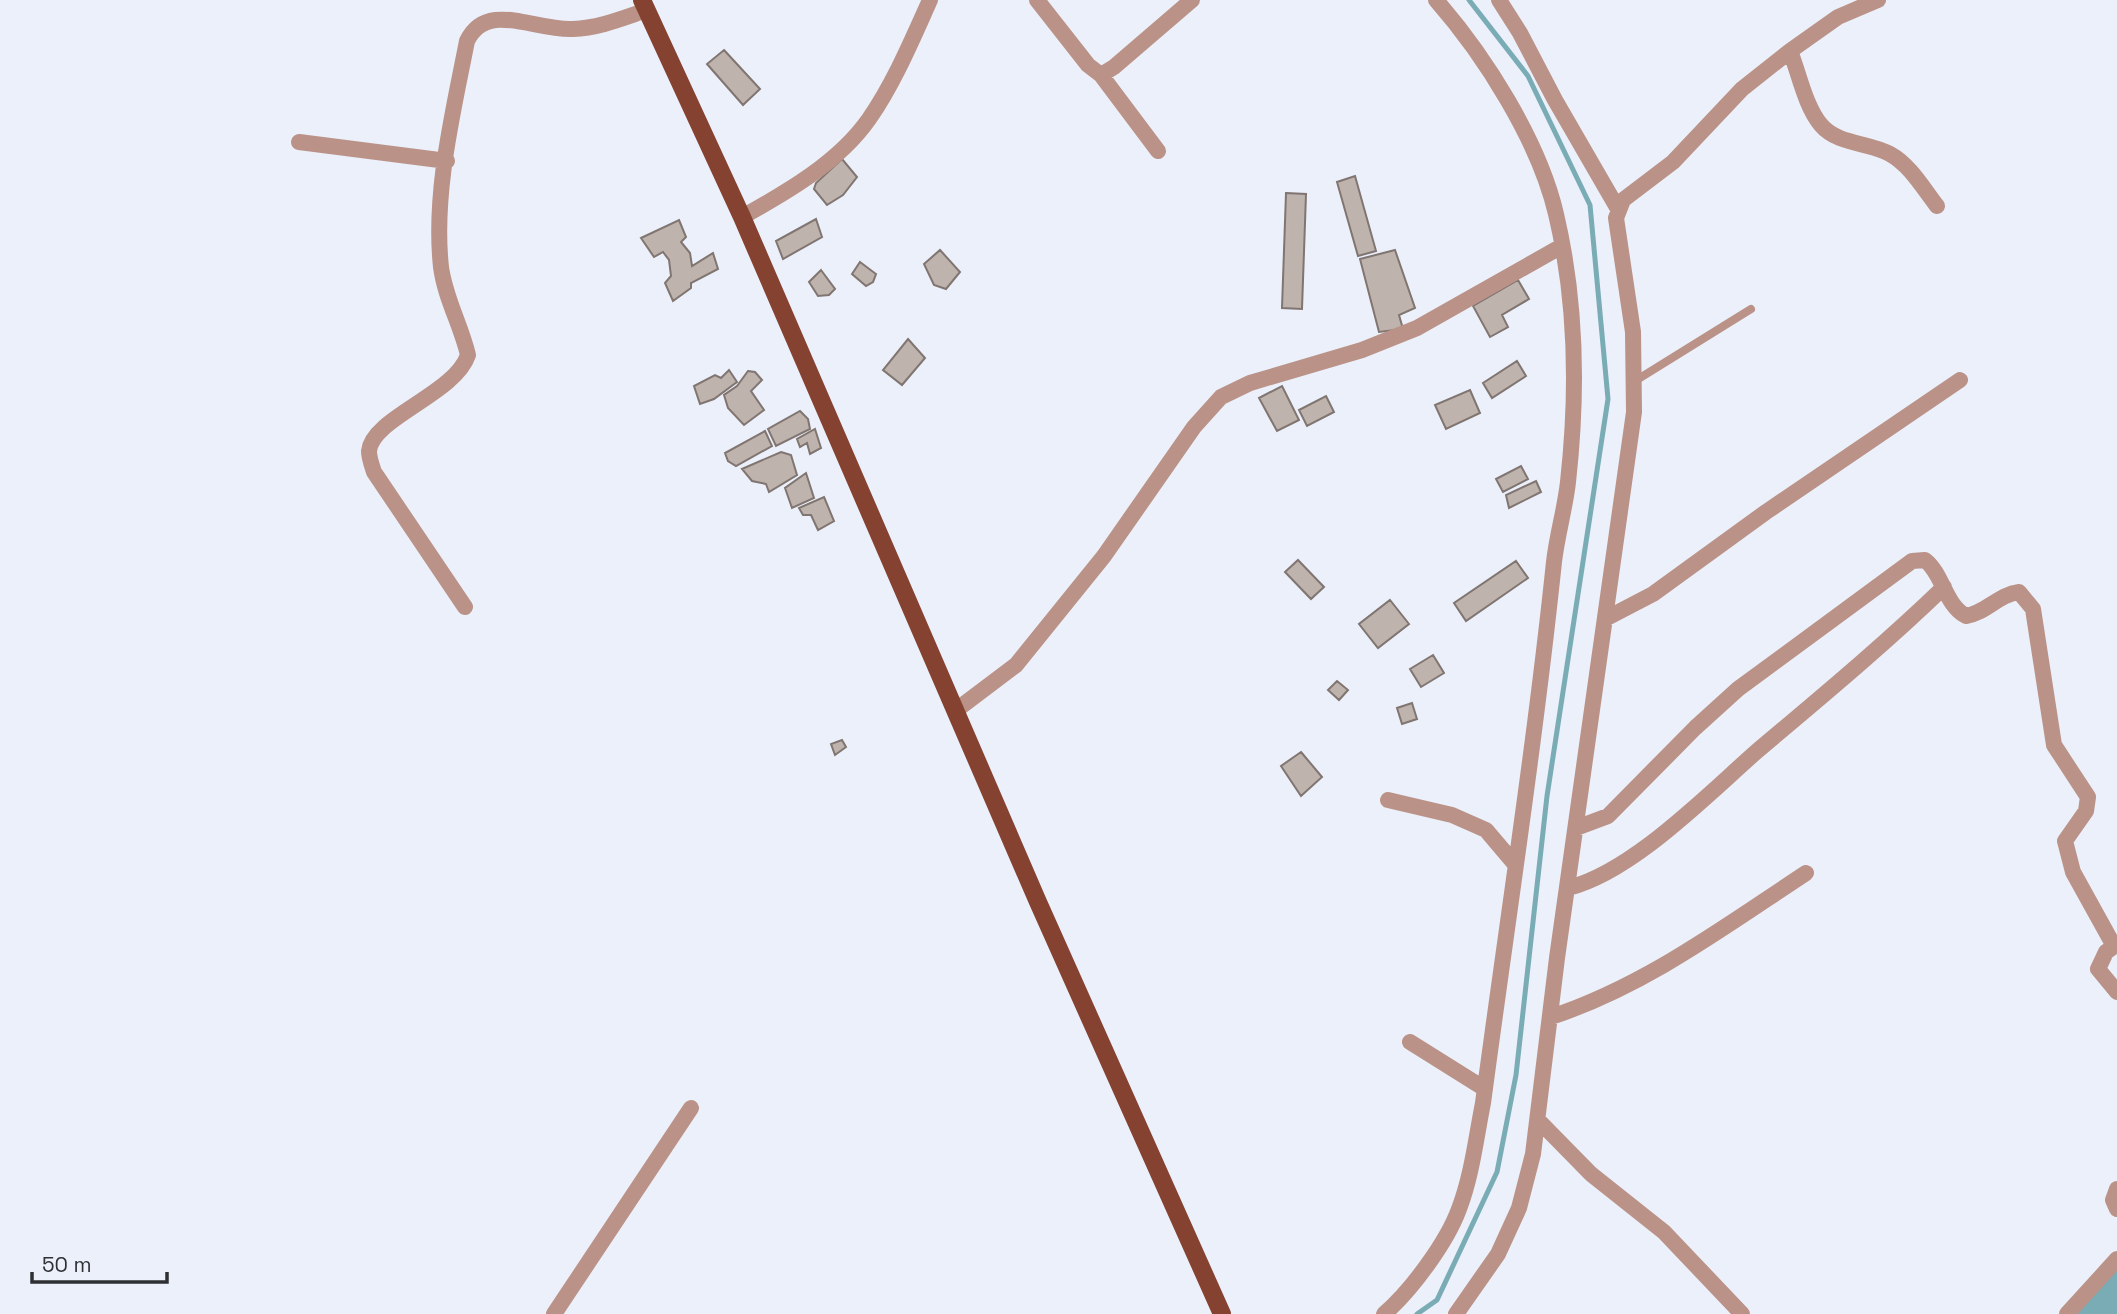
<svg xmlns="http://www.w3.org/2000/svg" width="2117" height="1314" font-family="'Space Grotesk',sans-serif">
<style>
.water{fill:#7aacb5}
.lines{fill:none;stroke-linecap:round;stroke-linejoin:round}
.stream{stroke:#7aacb5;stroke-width:5}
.building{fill:#bfb3ad;stroke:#807571;stroke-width:2}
.lane{stroke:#ba9287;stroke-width:8}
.street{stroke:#ba9287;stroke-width:16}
.primary{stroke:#864231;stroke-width:18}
</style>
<rect width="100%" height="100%" fill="#ebf0fb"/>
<path class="water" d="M2117,1265V1314H2074Z"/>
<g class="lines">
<path class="stream" d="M1417,1314L1437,1300L1497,1172L1516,1075L1547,796L1608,399L1590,205L1528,76L1469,0"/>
</g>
<path class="building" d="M724,50L760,89L743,105L707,64Z
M842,159L857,177L843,195L827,205L814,189L816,183Z
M1355,176L1376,251L1358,256L1337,182Z
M1286,193L1306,194L1302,309L1282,308Z
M816,219L822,237L783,259L776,241Z
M679,220L686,237L681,242L690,253L692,266L713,253L718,269L691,283V288L673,301L665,283L671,276L669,260L663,252L654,257L641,238Z
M940,250L960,272L946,289L934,285L924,264Z
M1395,250L1415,308L1399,315L1403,329L1379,332L1360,259Z
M860,262L876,274L873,282L866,286L852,274Z
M821,270L835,289L829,295L818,296L809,282Z
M1518,280L1529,299L1502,315L1508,327L1490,337L1473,306Z
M908,339L925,358L902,385L883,370Z
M1517,361L1526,376L1492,398L1483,383Z
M729,370L737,382L714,399L700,404L694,386L715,375L721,378Z
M748,371L755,372L762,380L751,391L764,410L744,425L728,408L724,395L737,386Z
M1282,386L1299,420L1277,431L1259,398Z
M1470,390L1480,413L1446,429L1435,405Z
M1326,396L1334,412L1307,426L1299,410Z
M800,411L808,419L810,429L776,446L768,429Z
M815,429L821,448L810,454L807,443L800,447L797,439Z
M765,431L772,446L736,466L728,461L725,453Z
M781,452L791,455L797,475L769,492L766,484L752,481L742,469Z
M1521,466L1528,479L1503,492L1496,479Z
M806,473L814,498L792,508L785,488Z
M1536,481L1541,492L1509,508L1506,495Z
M824,497L834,521L818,530L811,515H803L799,508Z
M1298,560L1324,587L1311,599L1285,572Z
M1516,561L1528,578L1466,621L1454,603Z
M1390,600L1409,624L1378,648L1359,624Z
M1433,655L1444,673L1421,687L1410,669Z
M1337,681L1348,690L1339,700L1328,690Z
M1412,703L1417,719L1402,724L1397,708Z
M842,740L846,747L835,755L831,744Z
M1301,752L1322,777L1301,796L1281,766Z"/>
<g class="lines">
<path class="lane" d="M1635,381L1751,309"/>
<path class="street" d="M1037,0L1088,65L1101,75L1114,67L1192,0
M1499,0L1520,33L1555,100L1618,209
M1790,51C1799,73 1805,106 1821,125C1838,145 1869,142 1890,154C1910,165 1923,188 1937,206
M1101,75L1158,151
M299,142L447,161
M742,217C787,192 839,162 869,119C894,83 912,40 930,0
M465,607L374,472C372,466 369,458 369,451C372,418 455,394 468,355C461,325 445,298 441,267C433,193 453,113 467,41C487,0 534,31 573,29C599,28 623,18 647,10
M1605,619L1653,594L1766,512L1960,380
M955,711L1016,665L1104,556L1194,427L1221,397L1250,383L1362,350L1417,328L1562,246
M1388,800L1452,815L1486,830L1514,863
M1576,828L1608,816L1695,728L1738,689L1912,561L1925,560C1943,574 1945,605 1966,616C1986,613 1999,594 2019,592L2033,609L2054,745L2088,797L2086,811L2065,841L2073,872L2114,946
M1568,888C1632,872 1706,796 1756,752C1820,698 1884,645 1944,587
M2117,944L2106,952L2098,969L2117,992
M1551,1017C1645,986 1724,927 1806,873
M1410,1042L1485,1089
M1538,1120L1591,1174L1664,1232L1742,1314
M2117,1189L2113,1200L2117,1209
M554,1314L691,1108
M1384,1314C1411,1291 1447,1242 1459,1209C1472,1175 1476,1138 1483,1103C1507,923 1535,743 1554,562C1557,535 1565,509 1568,482C1578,392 1577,303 1556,214C1539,141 1485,56 1436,0
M1456,1314L1498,1254L1519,1208L1533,1154L1557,958L1634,412L1633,332L1616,218L1623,200L1673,162L1742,89L1790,51L1838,17L1878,0
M2067,1314L2117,1259"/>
<path class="primary" d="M642,0L742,217L1038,902L1222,1314"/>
</g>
<path d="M32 1272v10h135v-10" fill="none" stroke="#2e3034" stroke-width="3.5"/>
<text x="42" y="1272" font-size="21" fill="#2e3034" stroke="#ebf0fb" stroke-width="5" paint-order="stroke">50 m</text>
</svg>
